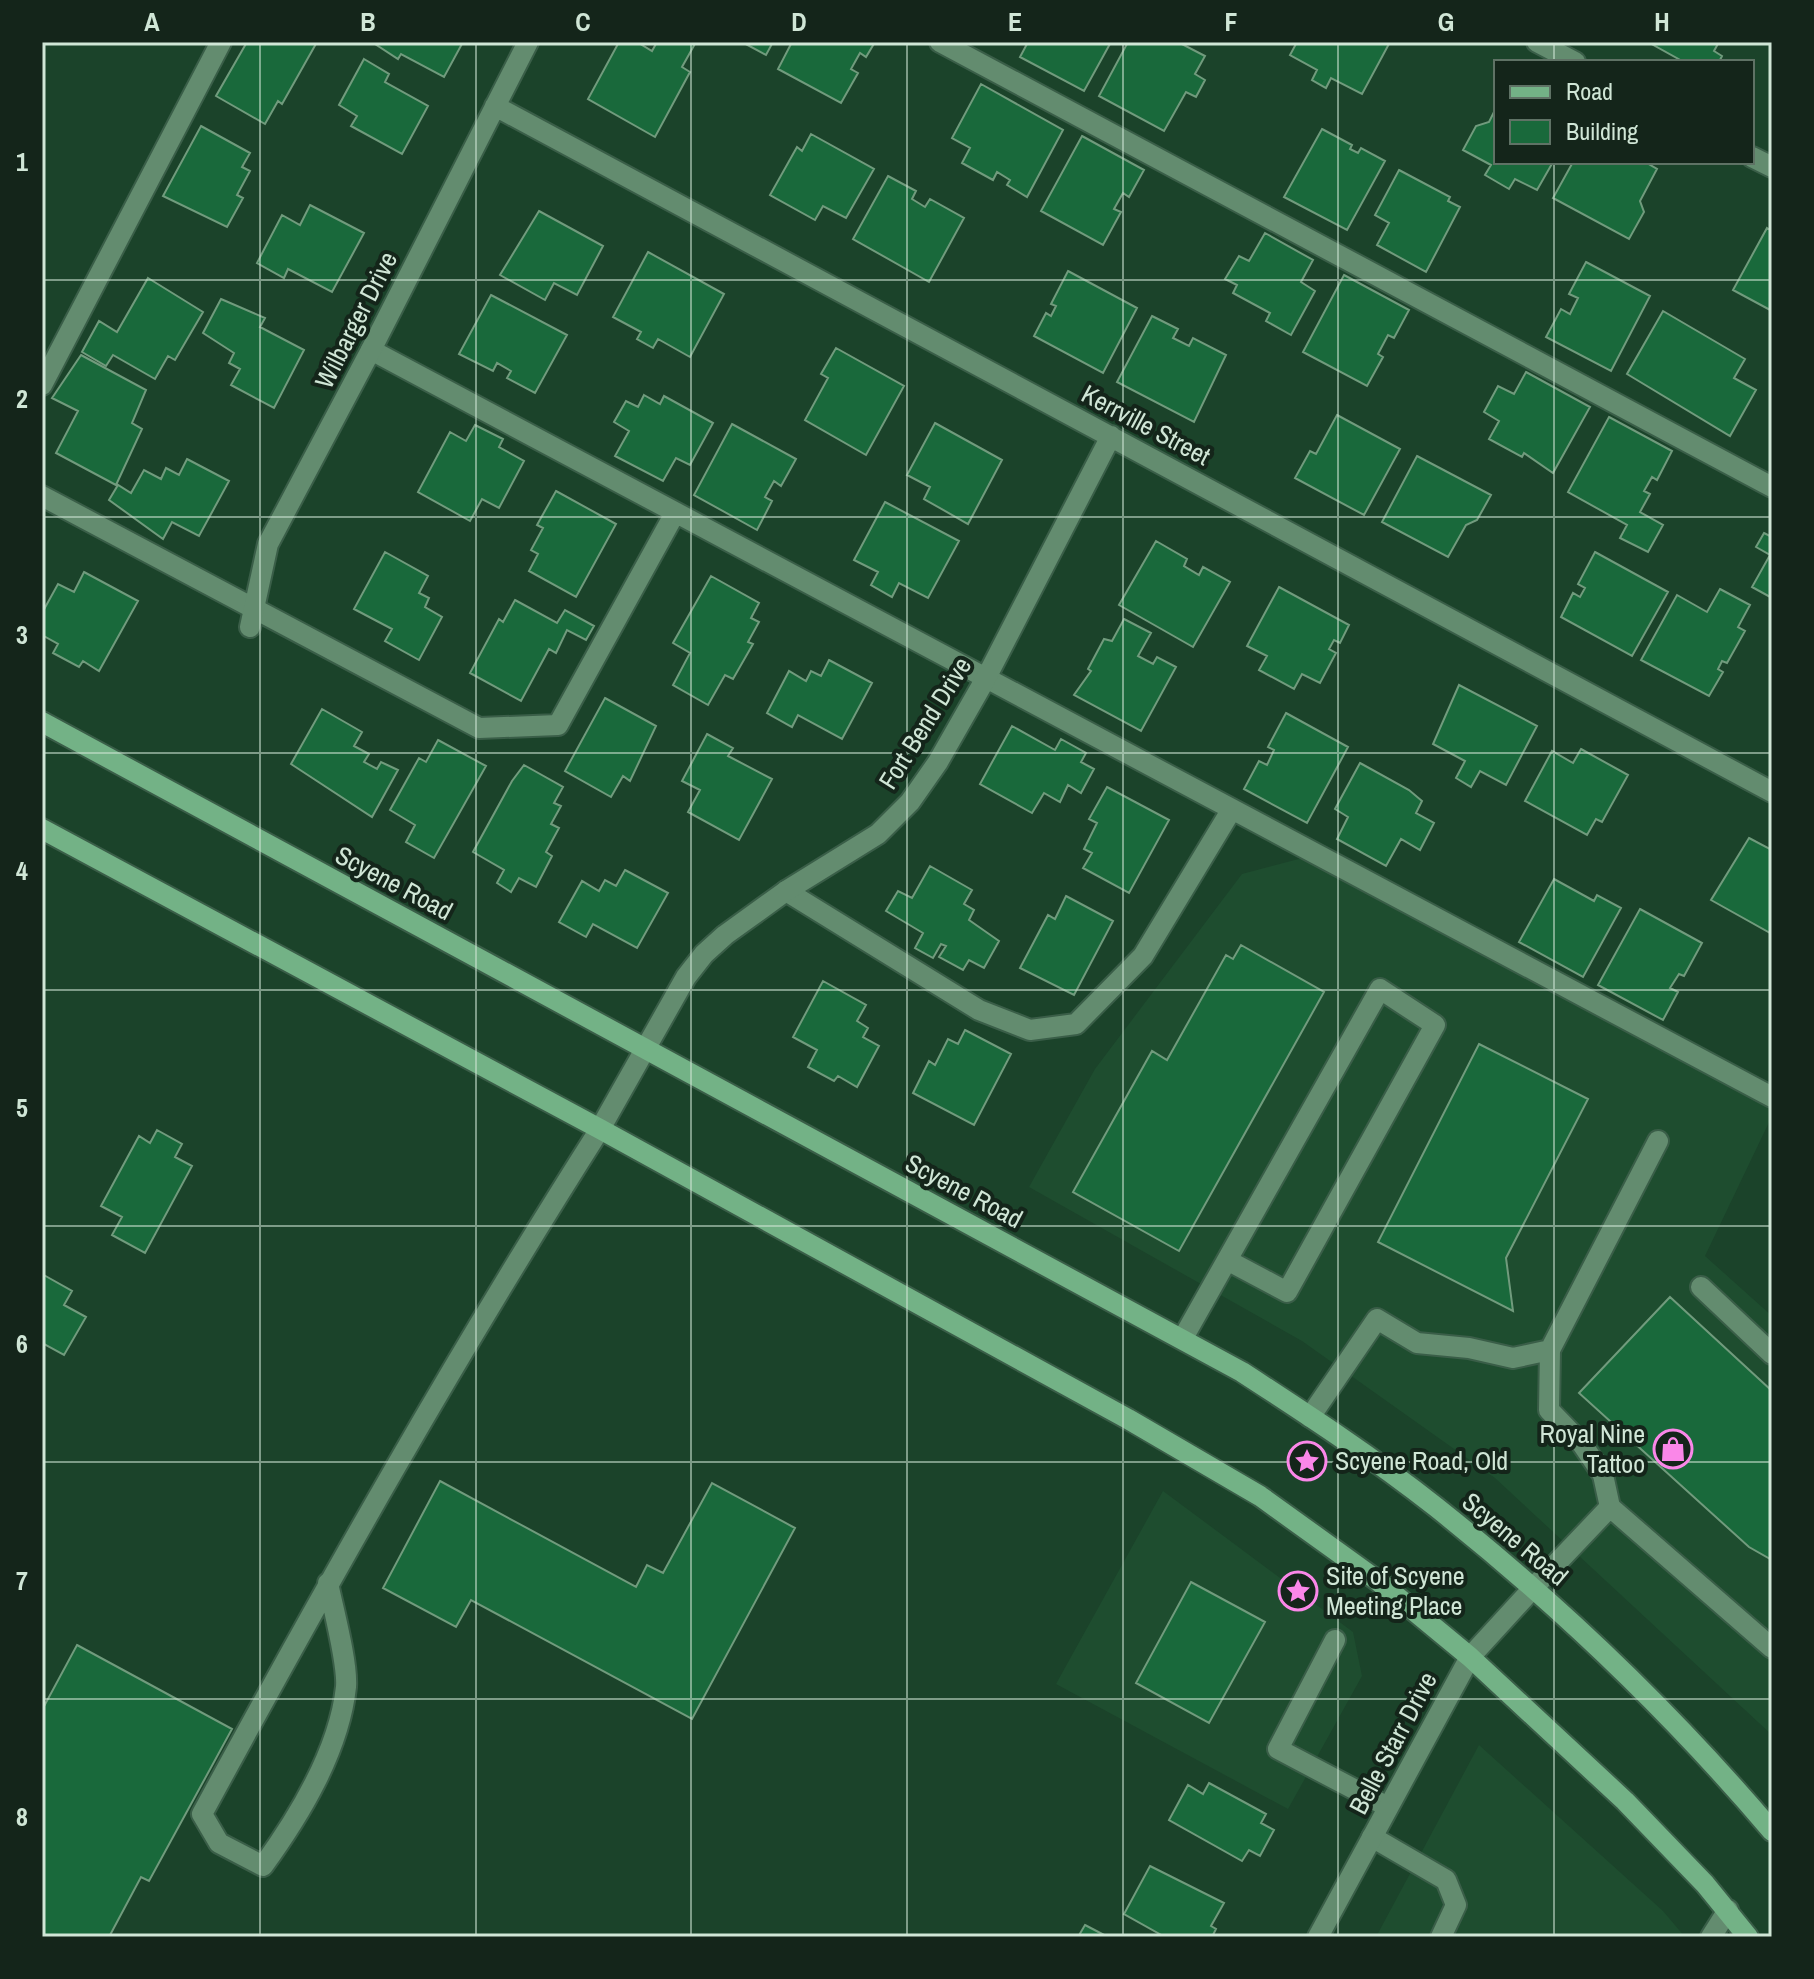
<svg xmlns="http://www.w3.org/2000/svg" width="1814" height="1979" font-family="'Archivo Narrow',sans-serif">
<style>
.built{fill:#1e4d2f}
.building{fill:#19693b;stroke:#719b7d;stroke-width:2}
.lines{fill:none;stroke-linecap:round;stroke-linejoin:round}
.service-casing{stroke:#3a5e48;stroke-width:24}
.minor-casing{stroke:#3a5e48;stroke-width:24}
.primary-casing{stroke:#3a5e48;stroke-width:24}
.service{stroke:#638c6f;stroke-width:20}
.minor{stroke:#638c6f;stroke-width:20}
.primary{stroke:#73b286;stroke-width:20}
.grid{fill:none;stroke:#d0e6d6;stroke-width:2;stroke-opacity:0.55}
.labels{text-anchor:middle;stroke-width:8;stroke-linejoin:round;paint-order:stroke}
.street-label{font-size:26px;fill:#d0e6d6;stroke:#14251a}
.poi-label{font-size:26px;fill:#d0e6d6;stroke:#14251a;text-anchor:start}
.neatline{fill:none;stroke:#d0e6d6;stroke-width:3}
.grid-label{font-size:26px;text-anchor:middle;font-weight:bold;fill:#d0e6d6}
</style>
<rect width="100%" height="100%" fill="#1b432a"/>
<path class="built" d="M1314,855L1772,1107V1116L1705,1256L1772,1316V1735L1495,1478L1302,1341L1029,1187L1095,1069L1242,874Z
M1163,1491L1353,1632L1362,1676L1288,1809L1056,1684Z
M1479,1745L1663,1911L1685,1937H1376Z"/>
<path class="building" d="M247,42H317L282,104L278,101L265,124L216,96Z
M372,42H463L444,77L401,54L398,59Z
M619,42H637L652,51L657,42H696L682,67L690,72L655,137L588,99Z
M742,42H773L766,55Z
M792,42H875L866,57L860,53L851,69L858,73L841,103L778,69Z
M1028,42H1111L1084,91L1020,57Z
M1128,42L1180,43L1205,56L1195,74L1205,80L1196,97L1186,92L1164,131L1099,96Z
M1297,42H1390L1362,94L1331,78L1326,88L1312,80L1317,70L1290,55Z
M1648,42H1719L1714,51L1722,56L1719,62H1684Z
M364,59L389,74L385,82L428,106L402,154L351,126L357,116L339,105Z
M981,84L1063,130L1027,197L1007,185L1010,180L997,172L993,180L962,163L970,148L952,138Z
M1496,108V162H1553L1537,190L1515,179L1509,189L1485,175L1491,165L1463,150L1476,126L1489,122Z
M201,126L250,153L242,167L250,171L237,195L243,198L227,227L163,196Z
M1322,129L1352,145L1350,149L1358,153L1361,148L1385,161L1347,230L1284,197Z
M811,134L874,169L846,218L823,206L815,220L770,195L797,147L802,151Z
M1082,136L1144,170L1129,197L1123,193L1114,209L1121,212L1103,245L1041,211Z
M1573,162H1645L1657,169L1640,201L1644,212L1629,239L1553,198Z
M1399,170L1450,197L1448,201L1460,207L1426,272L1377,245L1389,223L1375,215Z
M888,176L916,191L912,199L925,207L930,199L964,218L929,282L853,239Z
M310,205L364,233L332,292L288,269L284,278L257,263L282,215L300,225Z
M539,211L603,246L577,295L554,283L545,300L500,275Z
M1767,228L1772,231V311L1733,290Z
M1265,233L1313,260L1301,282L1315,291L1291,335L1266,321L1270,313L1233,293L1237,285L1225,279L1239,256L1249,261Z
M648,252L724,294L690,357L658,339L653,348L637,339L641,332L613,317Z
M1586,262L1650,296L1611,371L1546,337L1561,309L1570,314L1578,298L1569,294Z
M1068,271L1137,308L1103,373L1034,336L1046,313L1051,316L1056,306L1051,304Z
M1344,275L1409,310L1394,338L1388,335L1378,354L1383,357L1367,386L1303,352Z
M148,278L203,312L175,360L168,356L155,379L113,355L106,366L82,352L99,321L117,332Z
M491,295L567,335L535,393L507,378L511,371L497,363L493,371L459,354Z
M221,299L265,318L260,327L304,350L274,408L231,385L240,369L229,363L234,353L203,333Z
M1663,311L1745,359L1734,378L1756,390L1730,436L1627,374Z
M1152,316L1178,329L1173,338L1189,346L1193,338L1226,355L1194,422L1117,382Z
M836,348L904,386L866,455L805,420L828,378L821,374Z
M81,355L146,390L132,423L142,429L116,485L56,453L78,411L52,398Z
M1526,372L1590,407L1553,473L1524,453L1522,457L1489,439L1499,421L1484,412L1498,386L1514,394Z
M644,395L660,404L664,396L713,423L690,465L676,458L663,481L615,456L629,431L614,422L626,401L638,407Z
M1337,415L1400,449L1364,515L1295,478L1310,451L1316,454Z
M1609,417L1672,451L1657,480L1652,477L1644,491L1650,494L1640,512L1663,525L1648,552L1620,538L1627,525L1568,492Z
M935,423L1002,460L968,524L924,499L930,487L907,475Z
M732,424L796,459L781,486L774,481L765,497L772,501L757,530L694,495Z
M475,425L503,439L499,447L524,461L499,508L482,499L470,521L418,492L450,432L466,441Z
M1417,456L1491,495L1477,520L1466,525L1448,557L1382,522Z
M187,459L229,481L199,536L172,522L163,539L109,500L118,485L131,493L144,470L161,479L166,468L179,475Z
M556,491L616,524L576,597L529,571L538,554L531,550L543,528L537,525Z
M885,502L959,541L928,598L899,583L892,597L871,585L878,572L854,560Z
M1764,533L1772,537V598L1752,587L1770,555L1756,547Z
M1156,541L1187,559L1184,566L1199,575L1203,567L1230,582L1193,647L1119,605Z
M385,552L428,576L419,593L429,598L425,607L442,617L419,660L385,641L392,629L354,609Z
M1595,552L1668,592L1632,656L1561,617L1573,593L1580,597L1585,588L1578,584Z
M84,572L138,601L99,671L83,661L79,667L53,653L58,644L42,635V613L58,584L74,592Z
M711,576L759,603L751,618L759,622L748,642L753,644L733,679L725,675L708,705L673,685L690,653L673,643Z
M1279,587L1349,625L1340,643L1334,640L1329,649L1336,653L1320,683L1302,674L1294,689L1259,670L1267,656L1247,646Z
M1720,589L1750,605L1738,627L1745,631L1727,663L1722,661L1718,669L1723,672L1709,696L1641,660L1677,595L1707,612Z
M515,600L557,623L565,610L594,626L586,640L567,630L556,653L549,649L521,701L470,673L499,619L503,622Z
M1124,619L1151,633L1138,656L1153,664L1157,657L1176,667L1141,731L1074,695L1091,671L1088,669L1104,639L1112,641Z
M829,660L872,683L842,739L798,715L792,727L767,713L789,671L806,681L811,671L821,676Z
M1459,685L1537,726L1506,785L1480,771L1471,787L1456,778L1465,761L1433,744Z
M605,698L656,726L630,781L623,776L611,797L565,771Z
M322,709L362,732L354,746L369,754L364,762L377,769L381,762L398,770L372,817L291,764Z
M1286,713L1348,747L1307,823L1244,789L1259,761L1267,765L1274,750L1268,747Z
M1012,726L1055,750L1061,739L1086,753L1081,762L1094,769L1081,793L1068,785L1060,802L1044,793L1032,813L980,784Z
M707,734L733,748L728,756L772,779L739,840L688,812L700,790L682,781Z
M438,740L486,766L434,858L406,842L415,825L390,810L419,758L426,762Z
M1581,749L1628,775L1602,822L1596,819L1587,835L1525,801L1552,751L1573,763Z
M1360,763L1409,790L1422,801L1416,813L1434,823L1420,850L1401,839L1386,866L1337,839L1348,817L1335,809Z
M524,765L563,787L554,803L561,806L551,824L559,828L546,852L552,856L536,887L519,878L511,892L497,883L504,870L473,852L512,781Z
M1107,787L1169,820L1129,893L1083,868L1092,853L1084,849L1097,823L1089,819Z
M1749,838L1772,850V934L1711,900Z
M930,866L972,890L964,904L974,910L969,920L999,941L984,968L969,960L963,970L939,957L946,946L941,944L933,958L915,948L923,933L886,911L898,891L912,898Z
M625,870L668,893L637,948L593,924L586,937L559,922L582,881L599,891L605,880L616,886Z
M1554,879L1594,901L1597,895L1621,908L1583,977L1519,942Z
M1066,896L1113,921L1074,995L1020,968L1048,915L1055,919Z
M1640,909L1702,943L1684,976L1679,974L1670,988L1678,992L1663,1020L1598,985Z
M1241,945L1324,992L1179,1251L1073,1192L1152,1051L1167,1060L1226,955L1233,959Z
M823,981L866,1005L857,1021L868,1028L863,1037L879,1046L857,1087L838,1076L834,1081L808,1067L817,1050L793,1037Z
M965,1030L1011,1054L974,1125L913,1093L929,1061L935,1065L948,1039L958,1044Z
M1479,1044L1588,1099L1506,1258L1513,1311L1378,1242Z
M157,1130L182,1144L175,1157L192,1166L145,1253L112,1235L122,1217L101,1206L139,1136L150,1143Z
M42,1274L72,1291L64,1305L86,1317L64,1355L42,1343Z
M1670,1297L1772,1391V1560L1749,1547L1579,1393Z
M440,1481L636,1587L647,1565L663,1573L712,1483L795,1528L692,1719L471,1600L456,1627L383,1588Z
M1191,1582L1265,1622L1209,1723L1136,1683Z
M77,1645L232,1729L149,1881L141,1877L109,1937H42V1710Z
M1209,1783L1266,1814L1261,1823L1274,1830L1260,1856L1249,1850L1242,1861L1169,1820L1188,1785L1203,1794Z
M1150,1866L1224,1903L1211,1926L1216,1929L1212,1937H1165L1124,1914Z
M1085,1925L1108,1937H1078Z"/>
<g class="lines">
<defs>
<path id="service" d="M940,42L1772,487
M371,350L1772,1097
M42,385L221,42
M42,496L479,728L558,725L675,513
M786,891L979,1010L1030,1030L1076,1024L1143,956L1232,809
M1701,1287L1772,1354
M1183,1338L1380,989L1435,1025L1287,1292L1227,1260
M1310,1417L1377,1319L1417,1343L1469,1348L1513,1358L1550,1350L1658,1141
M1610,1507L1772,1648
M328,1583C333,1608 348,1663 346,1687C339,1751 300,1815 263,1866L219,1843L202,1814C328,1582 458,1352 600,1129
M1534,1587L1610,1507L1603,1475L1582,1444L1549,1410L1550,1350
M1335,1640L1278,1749L1388,1807
M1372,1837L1446,1880L1456,1905L1441,1937
M1711,1937L1728,1910"/>
<path id="minor" d="M1537,42L1575,62
M495,106L1772,792
M1752,157L1772,167
M250,627L268,544L371,350L528,42
M600,1129L686,977L704,954L725,935L786,891L878,834L910,802L938,762L986,678L1111,436
M1318,1937L1470,1657L1534,1587"/>
<path id="primary" d="M42,722L1242,1372C1308,1415 1374,1458 1436,1507C1558,1604 1671,1712 1772,1831
M42,829L600,1129L1128,1419L1260,1496L1378,1581L1470,1657L1625,1801L1705,1884L1748,1937"/>
</defs>
<use href="#service" class="service-casing"/>
<use href="#minor" class="minor-casing"/>
<use href="#primary" class="primary-casing"/>
<use href="#service" class="service"/>
<use href="#minor" class="minor"/>
<use href="#primary" class="primary"/>
</g>
<path class="grid" d="M260,42V1937M476,42V1937M691,42V1937M907,42V1937M1123,42V1937M1338,42V1937M1554,42V62M1554,162V1937M42,280H1772M42,517H1772M42,753H1772M42,990H1772M42,1226H1772M42,1462H1772M42,1699H1772"/>
<defs>
<symbol id="shop-ring" viewBox="-11 -11 22 22"><circle r="9.5" fill="#14251a" stroke="#fa87e8" stroke-width="1.5"/><path d="M-5-2.5h2.3a2.7 3.5 0 0 1 5.4 0H5L5.5 6h-11ZM-1.5-2.5h3a1.5 2.3 0 0 0-3 0Z" fill="#fa87e8"/></symbol>
<symbol id="sight-ring" viewBox="-11 -11 22 22"><circle r="9.5" fill="#14251a" stroke="#fa87e8" stroke-width="1.5"/><path d="M0-6L1.8-2.2L6-1.7L2.9 1.2L3.7 5.4L0 3.3L-3.7 5.4L-2.9 1.2L-6-1.7L-1.8-2.2Z" fill="#fa87e8"/></symbol>
</defs>
<g fill-rule="evenodd">
<use href="#shop-ring" x="1651" y="1427" width="44" height="44"/>
<use href="#sight-ring" x="1285" y="1439" width="44" height="44"/>
<use href="#sight-ring" x="1276" y="1569" width="44" height="44"/>
</g>
<g class="labels">
<g class="street-label">
<text transform="translate(356 320) rotate(-63)" y="9">Wilbarger Drive</text>
<text transform="translate(1146 425) rotate(28)" y="9">Kerrville Street</text>
<text transform="translate(925 723) rotate(-58)" y="9">Fort Bend Drive</text>
<text transform="translate(394 883) rotate(28)" y="9">Scyene Road</text>
<text transform="translate(964 1191) rotate(28)" y="9">Scyene Road</text>
<text transform="translate(1515 1539) rotate(40)" y="9">Scyene Road</text>
<text transform="translate(1393 1743) rotate(-62)" y="9">Belle Starr Drive</text>
</g>
<g class="poi-label">
<text x="1645" y="1443" text-anchor="end">Royal Nine<tspan x="1645" dy="30">Tattoo</tspan></text>
<text x="1335" y="1470">Scyene Road, Old</text>
<text x="1326" y="1585">Site of Scyene<tspan x="1326" dy="30">Meeting Place</tspan></text>
</g>
</g>
<rect width="1814" height="1979" fill="none" stroke="#14251a" stroke-width="88"/>
<rect x="1494" y="60" width="260" height="104" fill="#14251a" stroke="#5f7265" stroke-width="2"/>
<rect x="1510" y="86" width="40" height="12" fill="#73b286" stroke="#5f7265" stroke-width="2"/>
<text x="1566" y="100" font-size="24" fill="#d0e6d6">Road</text>
<rect x="1510" y="120" width="40" height="24" fill="#19693b" stroke="#5f7265" stroke-width="2"/>
<text x="1566" y="140" font-size="24" fill="#d0e6d6">Building</text>
<rect x="44" y="44" width="1726" height="1891" class="neatline"/>
<g class="grid-label">
<text x="152" y="31">A</text>
<text x="368" y="31">B</text>
<text x="583" y="31">C</text>
<text x="799" y="31">D</text>
<text x="1015" y="31">E</text>
<text x="1231" y="31">F</text>
<text x="1446" y="31">G</text>
<text x="1662" y="31">H</text>
<text x="22" y="171">1</text>
<text x="22" y="408">2</text>
<text x="22" y="644">3</text>
<text x="22" y="880">4</text>
<text x="22" y="1117">5</text>
<text x="22" y="1353">6</text>
<text x="22" y="1590">7</text>
<text x="22" y="1826">8</text>
</g>
</svg>
